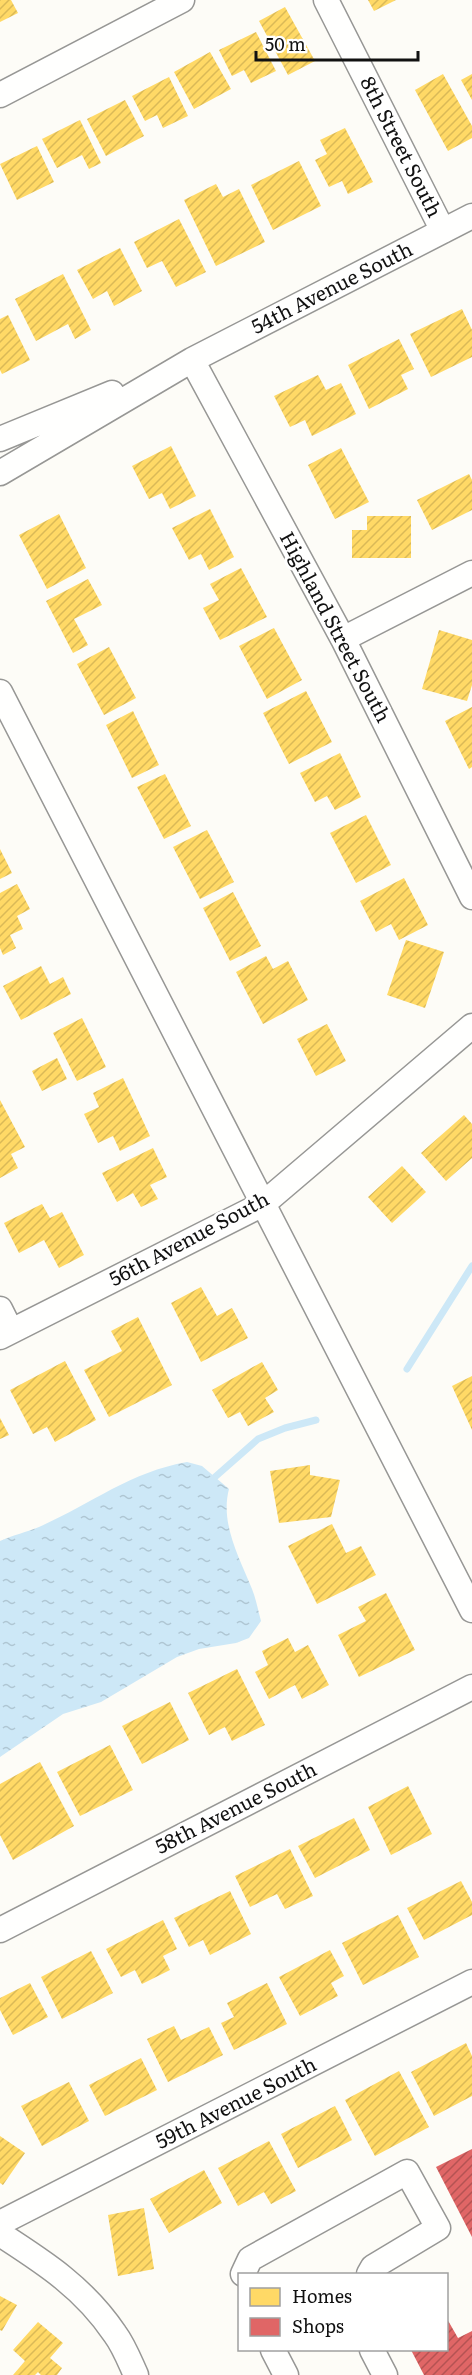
<svg xmlns="http://www.w3.org/2000/svg" width="472" height="2375" font-family="Literata,serif">
<style>
.water{fill:url(#water-ripples)}
.homes{fill:url(#homes-hatch)}
.shops{fill:url(#shops-hatch)}
.lines{fill:none;stroke-linecap:round;stroke-linejoin:round}
.stream{stroke:#cde8f7;stroke-width:7}
.minor-casing{stroke:#979795;stroke-width:27}
.minor{stroke:#fffffe;stroke-width:24}
.labels{text-anchor:middle;stroke-width:6;stroke-linejoin:round;paint-order:stroke}
.street-label{font-size:20px;fill:#111;stroke:#fff}
</style>
<defs>
<pattern id="water-ripples" width="26" height="14" patternUnits="userSpaceOnUse" patternTransform="scale(1.5)"><rect width="26" height="14" fill="#cde8f7"/><path d="M2 4q2-2 4 0t4 0M15 11q2-2 4 0t4 0" fill="none" stroke="#afc6d3"/></pattern>
<pattern id="homes-hatch" width="6" height="6" patternUnits="userSpaceOnUse" patternTransform="scale(1.5)"><rect width="6" height="6" fill="#ffd966"/><path d="M-1 1l2-2M0 6l6-6M5 7l2-2" fill="none" stroke="#dab957"/></pattern>
<pattern id="shops-hatch" width="6" height="6" patternUnits="userSpaceOnUse" patternTransform="scale(1.5)"><rect width="6" height="6" fill="#e06666"/><path d="M-1 1l2-2M0 6l6-6M5 7l2-2" fill="none" stroke="#b45353"/></pattern>
</defs>
<rect width="100%" height="100%" fill="#fdfcf7"/>
<path class="water" d="M187,1462L202,1466L229,1489C220,1523 239,1557 252,1589C256,1599 258,1610 261,1621L249,1638L236,1643L199,1649L177,1657L101,1702L63,1714L0,1757V1541C13,1535 27,1532 39,1527C91,1504 130,1472 187,1462Z"/>
<path class="homes" d="M0,0H11L18,13L0,22Z
M368,0H396L374,11Z
M285,7L315,61L288,75L259,21Z
M256,32L276,71L251,83L244,70L232,76L219,50Z
M210,52L231,89L194,109L174,72Z
M443,74L472,126V138L448,151L415,90Z
M472,74V100L461,80Z
M169,77L188,116L163,128L157,115L145,121L132,96Z
M125,100L144,136L106,156L87,119Z
M80,120L101,163L89,169L82,155L57,168L42,139Z
M345,128L373,182L348,194L342,181L329,187L315,160L327,154L320,140Z
M37,146L54,182L17,200L0,164Z
M299,161L321,206L273,230L251,185Z
M216,184L223,197L239,189L265,242L216,266L184,200Z
M179,219L206,272L176,287L162,261L147,268L134,242Z
M120,248L142,291L114,306L107,291L93,299L77,270Z
M63,274L91,330L75,339L68,324L36,341L15,299Z
M462,309L472,330V357L431,377L410,334Z
M8,315L30,360L2,374L0,370V319Z
M399,339L414,369L401,375L408,389L369,409L348,365Z
M318,375L326,390L341,383L356,414L312,436L305,420L290,427L274,396Z
M171,446L196,496L170,509L162,493L149,499L132,466Z
M341,448L369,502L335,519L308,465Z
M469,474L472,480V510L432,530L417,500Z
M210,509L234,557L209,570L201,554L189,560L172,528Z
M59,514L86,568L47,589L19,535Z
M367,516H411V558H352V530H367Z
M241,568L267,617L220,640L203,608L219,600L210,584Z
M88,579L102,605L74,619L88,645L73,653L46,601Z
M274,628L302,680L267,699L239,646Z
M439,630L472,640V685L467,701L422,689Z
M109,647L136,698L104,715L77,664Z
M306,691L332,742L289,764L263,713Z
M472,707V767L469,769L445,721Z
M133,711L159,765L132,778L106,725Z
M340,753L361,797L335,810L327,796L315,802L300,773Z
M165,774L191,826L164,839L137,787Z
M366,815L391,865L356,883L330,833Z
M207,830L234,882L200,899L173,847Z
M0,849L12,873L0,879Z
M404,878L428,925L399,940L391,924L376,932L360,901Z
M17,884L30,909L17,916L23,929L10,935L16,948L3,955L0,948V893Z
M233,892L261,946L230,961L203,908Z
M406,940L444,952L425,1008L387,995Z
M266,956L273,969L288,961L308,1000L263,1024L236,972Z
M41,966L50,984L63,977L71,994L21,1020L3,986Z
M82,1018L106,1067L77,1081L53,1033Z
M327,1024L346,1061L316,1076L297,1039Z
M57,1058L67,1079L42,1091L32,1071Z
M123,1078L150,1136L120,1151L113,1136L98,1143L84,1114L99,1107L93,1093Z
M0,1100L25,1147L11,1154L18,1168L0,1178Z
M464,1115L472,1124V1158L446,1181L421,1153Z
M153,1148L167,1177L150,1185L158,1199L141,1207L133,1193L117,1202L102,1173Z
M402,1166L426,1192L392,1223L368,1197Z
M42,1204L50,1218L62,1212L84,1255L59,1268L44,1240L19,1253L4,1223Z
M201,1287L217,1316L232,1308L248,1338L201,1362L171,1303Z
M138,1317L172,1385L109,1417L84,1370L122,1351L111,1331Z
M65,1361L96,1420L55,1442L47,1427L33,1434L10,1390Z
M262,1362L278,1390L265,1398L274,1412L248,1426L240,1412L228,1418L212,1390Z
M472,1376V1430L452,1386Z
M0,1418L9,1435L0,1439Z
M310,1465V1475L340,1480L331,1517L279,1523L270,1471Z
M332,1524L346,1553L361,1546L376,1575L317,1604L288,1546Z
M386,1593L415,1650L359,1677L338,1635L366,1621L358,1607Z
M288,1638L295,1652L308,1645L329,1685L302,1699L295,1685L269,1699L255,1672L268,1665L262,1651Z
M237,1669L265,1725L232,1741L225,1727L209,1735L188,1693Z
M170,1702L189,1740L142,1764L122,1726Z
M110,1745L133,1790L80,1816L57,1772Z
M40,1762L74,1826L13,1860L0,1835V1784Z
M408,1786L432,1834L391,1855L368,1807Z
M354,1818L370,1850L315,1878L298,1846Z
M290,1849L313,1896L285,1909L277,1894L250,1907L235,1876Z
M461,1881L472,1902V1915L424,1940L407,1908Z
M230,1891L251,1934L210,1955L203,1940L189,1947L174,1918Z
M398,1915L419,1957L363,1985L342,1943Z
M163,1920L177,1949L163,1956L170,1970L142,1984L135,1970L121,1977L106,1949Z
M330,1950L344,1976L331,1983L338,1996L300,2016L279,1977Z
M91,1951L113,1993L62,2019L41,1977Z
M30,1983L48,2017L13,2035L0,2010V1998Z
M267,1983L287,2024L234,2050L221,2023L234,2017L227,2003Z
M174,2026L181,2040L209,2027L223,2055L168,2082L147,2039Z
M466,2043L472,2056V2096L434,2116L411,2072Z
M141,2058L157,2090L105,2116L89,2085Z
M399,2071L429,2127L375,2156L345,2100Z
M69,2082L89,2121L42,2146L21,2106Z
M335,2106L352,2140L298,2168L281,2134Z
M0,2136L25,2153L3,2185L0,2183Z
M269,2141L296,2191L271,2204L264,2192L238,2206L218,2168Z
M204,2170L222,2203L169,2233L150,2199Z
M144,2208L154,2269L118,2276L108,2215Z
M0,2296L17,2305L2,2331L0,2330Z
M38,2322L63,2343L50,2358L62,2368L57,2375H41L38,2372L35,2375H13L25,2361L13,2350Z"/>
<path class="shops" d="M472,2149V2237L436,2167Z
M446,2317L458,2338L472,2331V2375H424L411,2350H446Z"/>
<g class="lines">
<path class="stream" d="M407,1369L472,1266
M215,1477L258,1439L285,1428L316,1420"/>
<defs>
<path id="minor" d="M326,0L443,231
M0,95L182,0
M192,360L343,639L472,897
M0,439L112,393
M0,473L192,360L472,216
M343,639L472,573
M0,692L472,1610
M0,1309L11,1331
M0,1337L263,1204L472,1026
M0,1930L472,1687
M0,2223L472,1982
M0,2234C45,2263 84,2288 115,2334C124,2346 130,2362 136,2375
M243,2274L250,2259L407,2172L438,2228L373,2267L369,2274
M273,2350L286,2375
M372,2350L385,2375"/>
</defs>
<use href="#minor" class="minor-casing"/>
<use href="#minor" class="minor"/>
</g>
<g class="labels">
<g class="street-label">
<text transform="translate(401 147) rotate(63)" y="7">8th Street South</text>
<text transform="translate(332 288) rotate(-27)" y="7">54th Avenue South</text>
<text transform="translate(335 627) rotate(62)" y="7">Highland Street South</text>
<text transform="translate(189 1239) rotate(-28)" y="7">56th Avenue South</text>
<text transform="translate(236 1808) rotate(-27)" y="7">58th Avenue South</text>
<text transform="translate(236 2103) rotate(-27)" y="7">59th Avenue South</text>
</g>
</g>
<rect x="238" y="2273" width="210" height="78" fill="#ffffff" stroke="#a0a0a0" stroke-width="1.5"/>
<rect x="250" y="2288" width="30" height="18" fill="#ffd966" stroke="#a0a0a0" stroke-width="1.5"/>
<text x="292" y="2303" font-size="18" fill="#111111">Homes</text>
<rect x="250" y="2318" width="30" height="18" fill="#e06666" stroke="#a0a0a0" stroke-width="1.5"/>
<text x="292" y="2333" font-size="18" fill="#111111">Shops</text>
<path d="M256 51v9h162v-9" fill="none" stroke="#111111" stroke-width="3"/>
<text x="265" y="51" font-size="18" fill="#111111" stroke="#ffffff" stroke-width="4.5" paint-order="stroke">50 m</text>
</svg>
